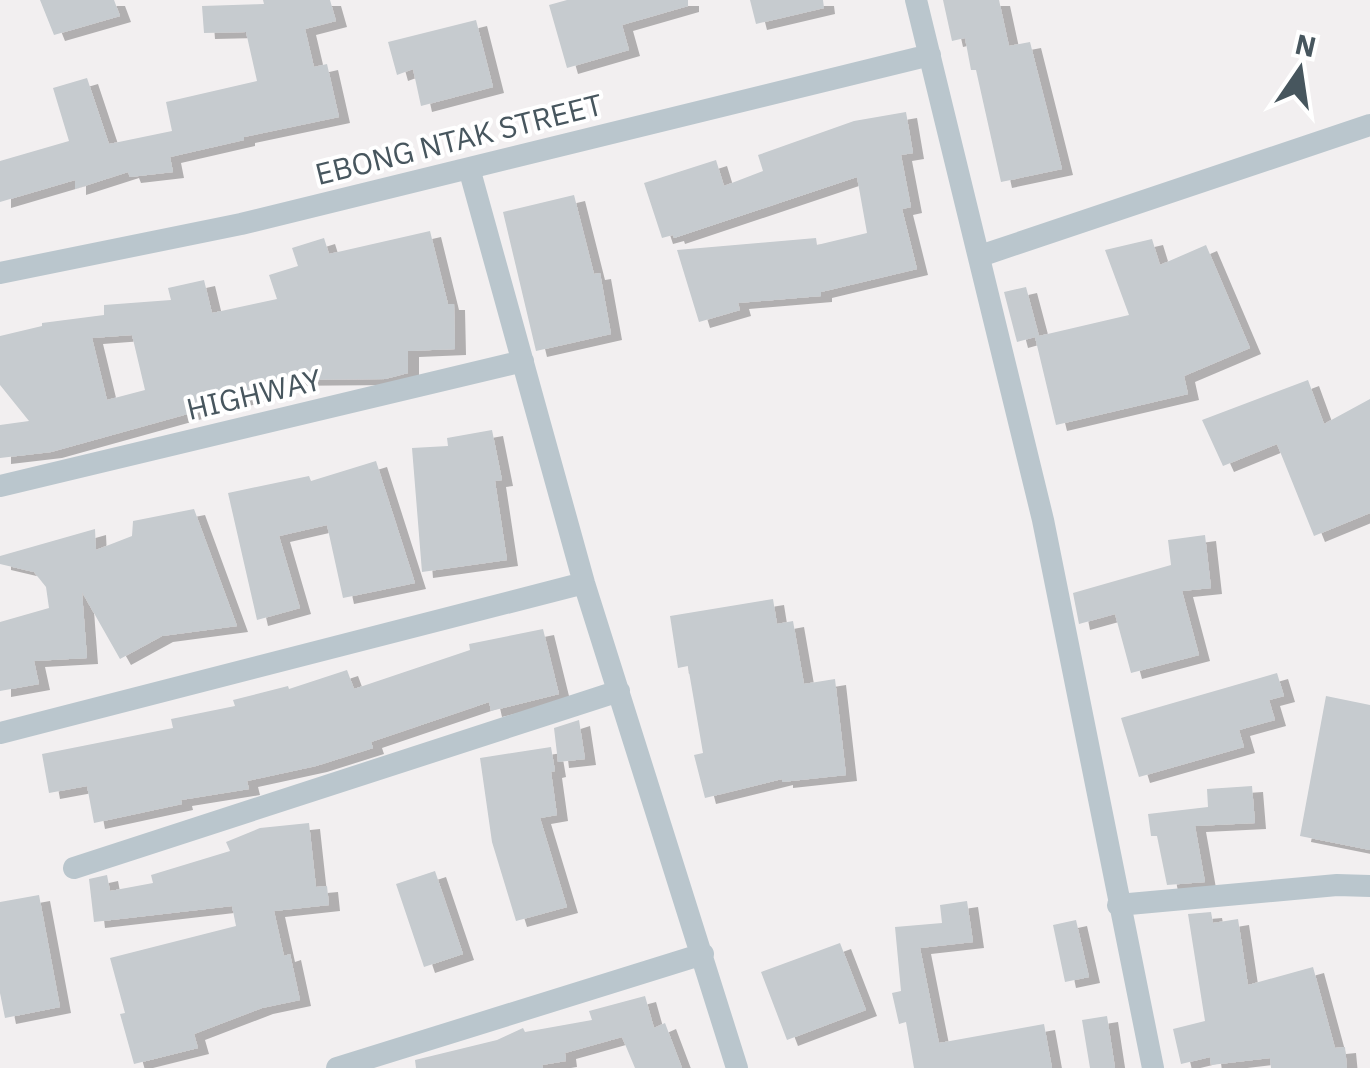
<svg xmlns="http://www.w3.org/2000/svg" width="1370" height="1068" font-family="'IBM Plex Sans',sans-serif">
<style>
.building{fill:#c6cbcf;fill-rule:evenodd;filter:url(#shadow)}
.lines{fill:none;stroke-linecap:round;stroke-linejoin:round}
.minor{stroke:#bac6cd;stroke-width:22}
.labels{text-anchor:middle;stroke-width:8;stroke-linejoin:round;paint-order:stroke}
.street-label{font-size:30px;fill:#47565e;stroke:#fff}
</style>
<defs>
<filter id="shadow"><feDropShadow dx="11" dy="6" stdDeviation="0" flood-color="#0004"/></filter>
</defs>
<rect width="100%" height="100%" fill="#f2eff0"/>
<path class="building" d="M40,0H114L120,16L54,35Z
M263,0H330L336,21L305,29L314,67L327,64L339,117L244,137V140L170,157L173,172L130,177L128,172L75,189V180L0,202V161L69,141L53,88L87,78L109,144L172,131L166,102L257,81L246,32L204,33L202,6L264,4Z
M567,0H688V6L622,25L629,50L567,68L549,5Z
M750,0H823L824,8L756,24Z
M943,0H999L1009,46L1030,42L1062,169L1001,182L976,70H971L965,38L952,41Z
M476,20L493,87L421,106L413,69L397,75L388,42Z
M906,112L913,153L901,155L911,207L902,209L917,269L821,292V296L738,303L740,310L699,322L677,250L816,238L817,245L867,233L857,177L674,238L673,235L662,238L644,183L716,160L724,186L763,171L758,155L854,121Z
M574,195L594,274L600,273L611,334L536,351L503,212Z
M430,231L448,304H454L455,349L408,351V373L385,379L263,380L267,392L51,452L0,458V425L29,421L0,385V336L42,326V323L104,315V305L171,300L168,288L204,280L212,313L277,299L269,275L298,266L292,248L324,238L329,254ZM132,335L145,390L107,400L92,338Z
M1152,239L1160,265L1206,245L1250,348L1184,376L1188,394L1056,425L1035,337L1017,342L1004,292L1026,287L1039,336L1129,315L1105,250Z
M1308,380L1324,424L1370,399V513L1314,536L1277,444L1223,466L1202,420Z
M492,430L502,480L495,481L507,560L422,572L412,448L448,446L447,438Z
M376,461L415,583L343,598L327,525L279,536L300,608L257,620L228,493L309,476L311,481Z
M194,509L237,626L162,636L120,659L82,592L87,658L34,661L39,684L0,691V622L49,608L46,587L34,572L0,564V556L95,529L96,550L132,536L133,521Z
M1205,535L1211,588L1182,591L1199,655L1131,673L1115,614L1079,624L1073,593L1171,565L1168,540Z
M773,599L777,624L793,621L804,684L835,679L846,775L782,782V779L705,798L694,755L703,753L688,666L678,668L670,616Z
M543,629L559,694L491,711L489,702L371,742L373,748L316,766L247,781L249,789L181,800L182,804L94,823L87,786L49,793L42,754L173,728L171,719L235,706L233,700L288,686L289,689L347,670L354,689L470,650L469,644Z
M1277,673L1284,696L1269,700L1275,720L1239,730L1244,747L1139,777L1121,718Z
M1326,696L1370,705V850L1300,836Z
M579,720L585,759L558,762L554,728Z
M551,747L555,771L551,772L557,815L540,818L567,907L516,921L492,842L480,758Z
M1252,786L1255,823L1195,826L1205,882L1167,885L1157,836H1151L1148,814L1208,807L1207,789Z
M309,823L316,887L327,886L329,905L274,911L284,956L290,954L300,1000L262,1008L194,1034L198,1048L134,1064L120,1014L125,1013L110,958L236,926L232,906L94,922L89,879L107,875L110,891L153,883L151,875L230,851L226,842L260,828Z
M435,871L463,954L424,967L396,884Z
M39,895L60,1007L5,1018L0,993V902Z
M967,901L973,942L920,948L939,1043L1044,1024L1052,1068H914L906,1022L899,1024L892,993L901,991L895,927L942,923L940,905Z
M1211,912L1213,923L1238,919L1248,985L1313,967L1335,1048L1345,1047L1347,1068H1271L1270,1058L1211,1065L1210,1057L1181,1064L1173,1029L1205,1021L1188,914Z
M1076,920L1089,977L1065,982L1053,925Z
M840,943L866,1010L787,1040L761,972Z
M645,996L654,1028L665,1023L682,1068H635L622,1037L565,1053L566,1061L542,1065L543,1068H416L415,1060L497,1040L523,1028L525,1032L592,1020L589,1011Z
M1107,1016L1115,1068H1090L1082,1020Z"/>
<g class="lines">
<path class="minor" d="M916,0L1043,520L1153,1068
M469,168L584,583L737,1068
M980,256L1370,125
M0,273L241,224L930,55
M0,486L523,361
M0,733L584,583
M74,868L619,691
M1118,905L1337,885L1370,886
M337,1068L703,954"/>
</g>
<g class="labels">
<g class="street-label">
<text transform="translate(459 140) rotate(-14)" y="10">EBONG NTAK STREET</text>
<text transform="translate(254 395) rotate(-13)" y="10">HIGHWAY</text>
</g>
</g>
<g transform="translate(1300 70) rotate(13)" stroke="#ffffff" stroke-width="8" paint-order="stroke">
<path d="M0-8L18 38L0 25L-18 38Z" fill="#47565e"/>
<text y="-15" font-size="28" font-weight="bold" text-anchor="middle" fill="#47565e">N</text>
</g>
</svg>
